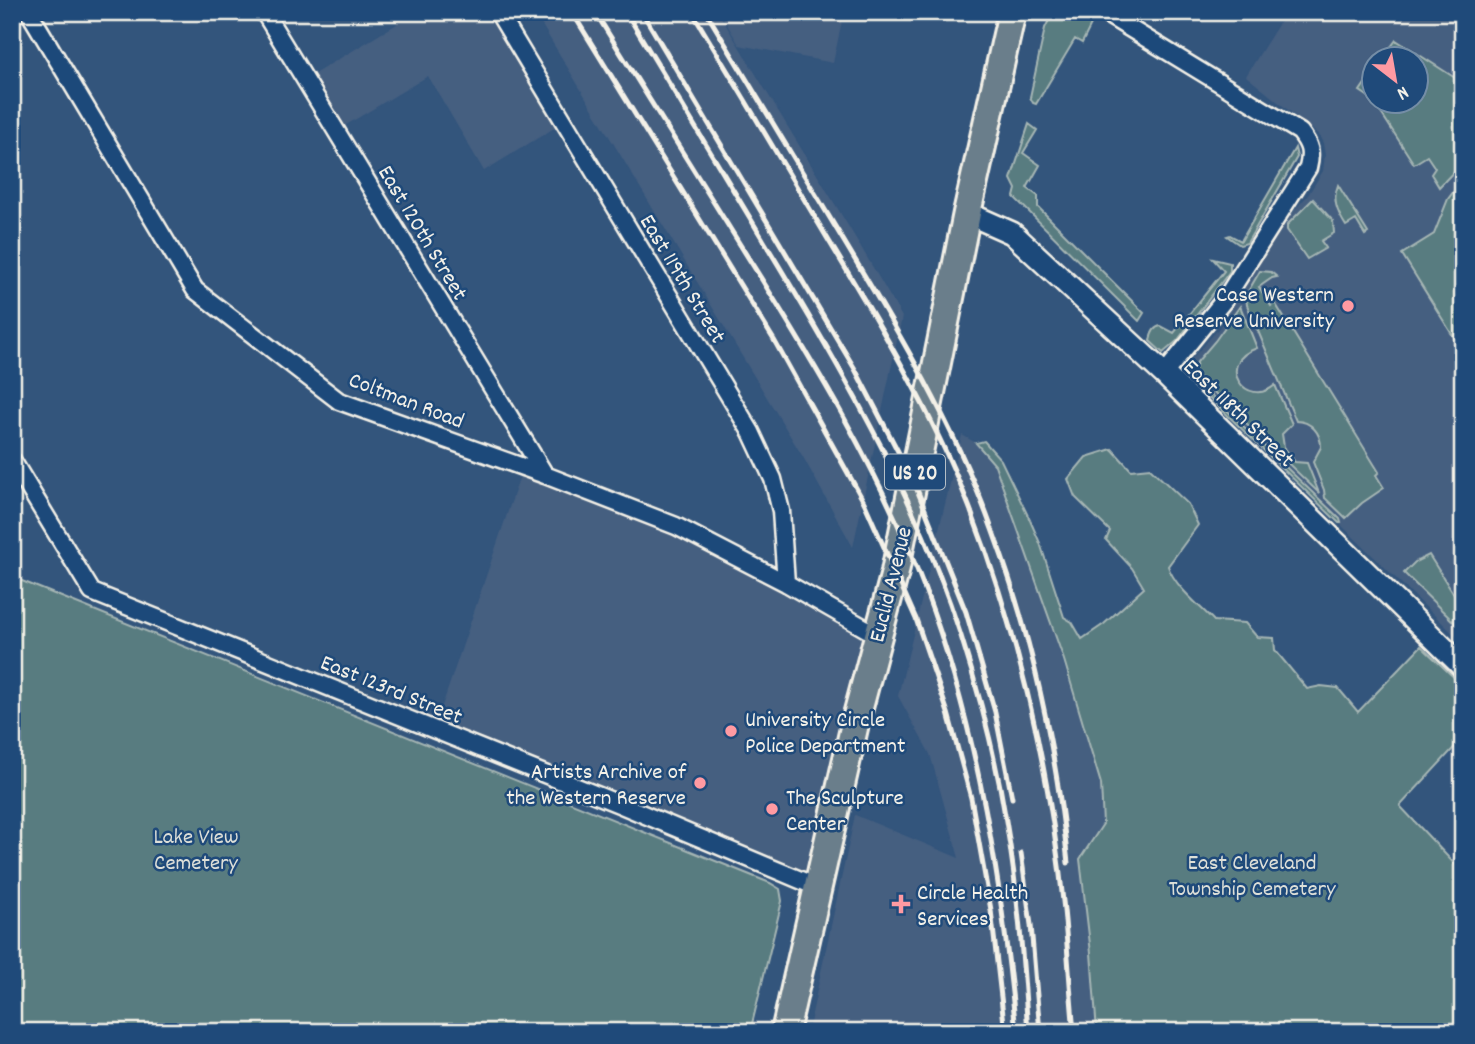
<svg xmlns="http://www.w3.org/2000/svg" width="1475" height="1044" font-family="Dekko,sans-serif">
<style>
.built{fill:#455f80;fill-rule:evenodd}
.green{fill:#587b80;stroke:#a6b6b4;stroke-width:2}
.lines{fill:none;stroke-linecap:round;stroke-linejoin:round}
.minor-casing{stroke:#f4f1e8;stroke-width:21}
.tertiary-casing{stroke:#f4f1e8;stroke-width:26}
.primary-casing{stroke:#f4f1e8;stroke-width:32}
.minor{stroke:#1f4a7a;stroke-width:16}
.tertiary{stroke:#1f4a7a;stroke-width:21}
.primary{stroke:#6b7e8b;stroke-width:26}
.rail{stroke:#f4f1e8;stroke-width:5}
.poi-dot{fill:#ff9aa2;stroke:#1f4a7a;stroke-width:2.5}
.labels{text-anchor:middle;stroke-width:5;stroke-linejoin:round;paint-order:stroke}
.shield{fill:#1f4a7a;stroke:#b4bfc7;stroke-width:2}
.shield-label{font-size:21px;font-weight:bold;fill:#f4f1e8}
.street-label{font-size:23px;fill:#f4f1e8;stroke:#1f4a7a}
.poi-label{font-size:23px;fill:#f4f1e8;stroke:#1f4a7a;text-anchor:start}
.park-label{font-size:23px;fill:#dddfd8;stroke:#1f4a7a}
</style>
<rect width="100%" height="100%" fill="#33557c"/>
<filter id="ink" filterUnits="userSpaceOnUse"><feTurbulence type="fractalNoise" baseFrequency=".0143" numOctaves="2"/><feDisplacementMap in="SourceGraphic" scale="14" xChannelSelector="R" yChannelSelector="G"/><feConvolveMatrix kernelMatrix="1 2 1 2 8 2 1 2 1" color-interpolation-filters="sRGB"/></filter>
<g filter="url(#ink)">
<path class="built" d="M390,12H498L564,122L484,171L428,76L336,131L304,80L397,24Z
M534,12H718L858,242L902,317L853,547L803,457Z
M720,12H844L833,63L739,45Z
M1286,12H1463V643L1187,376L1189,362L1219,328L1289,216L1308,195L1323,171L1325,155L1323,143L1319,135L1246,76ZM1374,60H1416V102H1374Z
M962,435L976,443L995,465L1028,550L1101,784L1103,824L1080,859L1091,953L1097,1032H808L855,815L959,858L930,754L898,696Z
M523,467L676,526L877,635L817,887L434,730Z"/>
<path class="green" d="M1053,12H1068L1091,25L1082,43L1075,39L1036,104L1033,103L1030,97L1045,28Z
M1396,40L1463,83V162L1439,187L1431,174L1435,168L1427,156L1414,164L1372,99L1360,91L1373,72L1374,102H1416V60L1382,59Z
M1029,124L1037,130L1023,153L1040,165L1027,188L1038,196V207L1144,313L1139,321L1014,197L1016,189L1011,179Z
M1295,148L1297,157L1247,243L1240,245L1227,236L1230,235L1241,241Z
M1463,179C1463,192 1464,206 1463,219C1461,237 1450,255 1457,274L1463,271V352L1402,254L1434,234L1448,199Z
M1338,185L1368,233L1365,235L1356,220L1346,226C1337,212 1332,200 1338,185Z
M1313,199L1333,221L1334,233L1321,241L1326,248L1307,259L1287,230V225Z
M1213,259L1230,263V271L1177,341L1163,353L1150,341C1151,334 1153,327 1161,326L1174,333L1224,271Z
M1260,271L1271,272L1277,277L1272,278L1259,287L1271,306L1275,303L1379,472L1376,475L1384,488L1362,503L1346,518L1325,498L1324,490L1313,462L1321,447C1321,433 1311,421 1296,421L1247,305L1246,295Z
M1240,306L1257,348C1213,363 1247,410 1275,385L1292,424L1282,434L1284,447L1295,462L1307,463L1319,493L1194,373L1197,362L1215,341Z
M1186,371L1340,519L1341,523H1339L1190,379Z
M984,441L1001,460L1029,518L1040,543L1064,617L1072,622L1082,639L1104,624L1144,588L1132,568L1106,540L1110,531L1075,497L1068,479L1086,457L1112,449L1131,470L1150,468L1188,504L1198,525L1168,566C1175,587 1199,605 1214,621L1245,623L1257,637L1274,638L1275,650L1307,689L1321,686L1338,688L1358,712L1421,646L1463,686V738L1400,806L1463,873V1032H1097L1091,953L1080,859L1103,824L1101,784L1064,660L995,465L976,443Z
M1429,555L1463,609V631L1404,573L1415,562Z
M12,577L770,883L780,889L782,901L750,1032H12Z"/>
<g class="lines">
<defs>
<path id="minor" d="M29,12L195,290L339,401L545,475L676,526L786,583L877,635
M264,12L545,475
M498,12L751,432L773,479L781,511L786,583
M1103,12L1300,132C1310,145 1312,152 1308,168L1225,299L1164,374
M12,460L92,592L619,804L817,887"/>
<path id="tertiary" d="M967,213L1012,233L1164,374L1463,667"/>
<path id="primary" d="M785,1032L856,719L895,572L967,213L1012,12"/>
</defs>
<use href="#minor" class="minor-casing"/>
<use href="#tertiary" class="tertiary-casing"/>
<use href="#primary" class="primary-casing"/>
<use href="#minor" class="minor"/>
<use href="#tertiary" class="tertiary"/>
<use href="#primary" class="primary"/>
<path class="rail" d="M572,12L774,340L864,502L916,619L948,713L971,798L991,910L1005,1032
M595,12C645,92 694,171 744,251C813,361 880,470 926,592C978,730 1002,885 1016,1032
M626,12C677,97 728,182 779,266C850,384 919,504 961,636C980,696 996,758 1006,821C1018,890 1023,961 1028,1032
M642,12L855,369L914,482L966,612L995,712L1012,798
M692,12C738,88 784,165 829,241C881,327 932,412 969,506C1019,635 1050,772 1064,910C1068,950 1070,991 1074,1032
M706,12C751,88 797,163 842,238C898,331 955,426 992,529C1032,636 1056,749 1068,863
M1021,853L1031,925L1040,1032"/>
</g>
</g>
<g class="poi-dot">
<circle cx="1348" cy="306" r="7"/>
<circle cx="731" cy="731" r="7"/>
<circle cx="700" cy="783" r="7"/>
<circle cx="772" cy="809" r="7"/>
<path d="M897.5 893.5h7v7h7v7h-7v7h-7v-7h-7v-7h7z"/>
</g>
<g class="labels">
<rect class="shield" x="885" y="454.5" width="60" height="35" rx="5"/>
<g class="shield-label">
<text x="915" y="479">US 20</text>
</g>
<g class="street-label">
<text transform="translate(424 232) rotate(59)" y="8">East 120th Street</text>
<text transform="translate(684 278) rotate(59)" y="8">East 119th Street</text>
<text transform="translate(407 399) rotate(21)" y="8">Coltman Road</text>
<text transform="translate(1240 412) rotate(44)" y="8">East 118th Street</text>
<text transform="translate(889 584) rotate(-76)" y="8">Euclid Avenue</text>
<text transform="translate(392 688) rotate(22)" y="8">East 123rd Street</text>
</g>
<g class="poi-label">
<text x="1334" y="301" text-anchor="end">Case Western<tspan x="1334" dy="26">Reserve University</tspan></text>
<text x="745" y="726">University Circle<tspan x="745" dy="26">Police Department</tspan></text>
<text x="686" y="778" text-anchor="end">Artists Archive of<tspan x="686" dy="26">the Western Reserve</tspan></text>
<text x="786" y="804">The Sculpture<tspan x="786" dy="26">Center</tspan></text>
<text x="917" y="899">Circle Health<tspan x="917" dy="26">Services</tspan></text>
</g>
<g class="park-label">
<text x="196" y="843">Lake View<tspan x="196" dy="26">Cemetery</tspan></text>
<text x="1252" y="869">East Cleveland<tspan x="1252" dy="26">Township Cemetery</tspan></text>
</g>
</g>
<rect width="1475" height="1044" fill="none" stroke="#1f4a7a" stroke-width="42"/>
<rect x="21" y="21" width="1433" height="1002" fill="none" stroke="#f4f1e8" stroke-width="2.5" filter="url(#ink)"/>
<g transform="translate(1395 80) rotate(149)"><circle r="33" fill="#1f4a7a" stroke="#748da6" stroke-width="2"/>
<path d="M0-5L12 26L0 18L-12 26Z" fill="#ff9aa2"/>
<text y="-10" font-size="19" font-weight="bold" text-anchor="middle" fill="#f4f1e8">N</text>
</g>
</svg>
